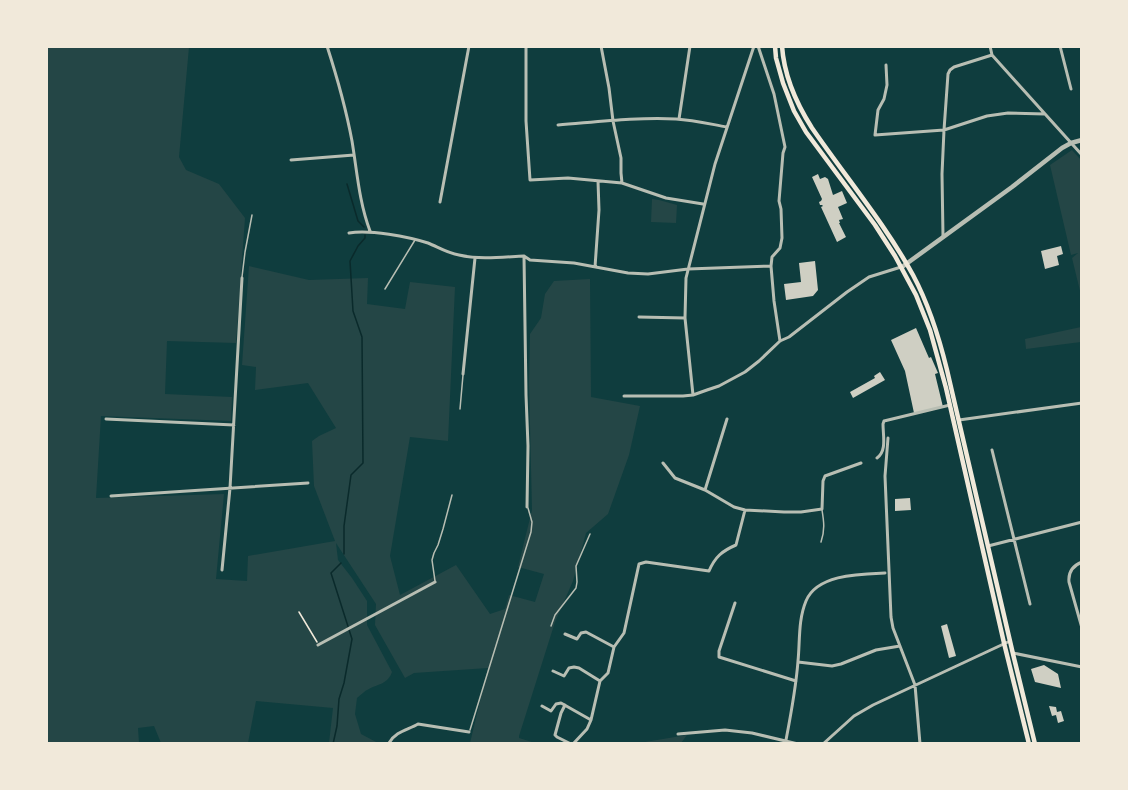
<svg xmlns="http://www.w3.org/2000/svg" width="1128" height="790" font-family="'DM Sans',sans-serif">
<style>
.green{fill:#244646}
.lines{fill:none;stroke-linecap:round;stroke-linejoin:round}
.stream{stroke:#0a2a2b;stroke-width:1.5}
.building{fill:#cfcfc3}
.path{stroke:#f1e9da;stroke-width:1.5}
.service{stroke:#b8beb3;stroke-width:1.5}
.minor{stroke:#b8beb3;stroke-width:3}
.tertiary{stroke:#b8beb3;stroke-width:4.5}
.secondary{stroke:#f1e9da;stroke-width:4.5}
</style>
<rect width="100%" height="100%" fill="#0f3d3e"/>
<path class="green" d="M46,47H189L179,157L186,170L219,184L245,218L236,343L167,341L165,394L232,397L231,421L101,416L96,498L224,494L216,579L247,581L248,556L335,541L314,486L312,441L319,436L336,428L308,383L255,390L256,367L242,365L249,266L309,280L368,278L367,304L405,309L410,282L455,287L448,441L410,437L390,556L400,595L456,565L490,614L505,609L509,595L535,602L544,574L518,567L532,510L529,382L530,334L541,318L545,294L554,281L590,279L591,397L640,406L629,455L608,514L586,533L573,581L555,622L519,736V738L535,743H470L488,668L414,673L405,678L375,625L376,604L336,543L338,560L352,578L367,601V625L392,672C388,684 378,684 369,689C364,691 361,695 357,698L355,714L361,734L378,743H329L333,708L256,701L248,743H161L154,726L138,728L139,743H47Z
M1072,150L1081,160V295L1072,258L1078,253L1071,255L1050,165Z
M652,199L659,200L677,205L676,223L651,222Z
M1081,327V342L1026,349L1025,339Z
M687,735L681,743H639Z"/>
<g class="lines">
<path class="stream" d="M347,184L358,221L364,227
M344,554V526L351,475L363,463L362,337L353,311L350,261L358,246L365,238V235
M333,744L337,726L339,699L344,683L352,639L331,573L341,563"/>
</g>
<path class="building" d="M818,174L820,179L825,177L828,179L833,195L842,191L847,203L838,207L843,219L839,220L840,223H839L846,237L837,242L821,207L823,206L822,205H820L819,202L821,201L822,199L812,177Z
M1061,246L1063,254L1057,256L1059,265L1045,269L1041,251Z
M815,261L818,290L813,296L786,300L784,284L801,282L799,263Z
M916,328L929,358L931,357L938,373L935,374L943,407L914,413L905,371L891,340Z
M880,372L885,380L853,398L850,392L875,378L874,376Z
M910,498L911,510L895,511V499Z
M947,624L956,656L949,658L941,626Z
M1044,665L1058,674L1061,688L1035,682L1031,669Z
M1049,706L1056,707L1057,712L1061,711L1064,721L1058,723L1056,715L1052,716Z"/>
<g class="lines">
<path class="path" d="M299,612L317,642"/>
<path class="service" d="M242,277L245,252L252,215
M385,289L415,240
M460,409L463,375
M821,542C825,530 824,522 822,510
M435,581L432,560L434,553L438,545L443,529L452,495
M551,626L555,615L576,588L577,582L576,566L590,534
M470,730L531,532L532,522L528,508"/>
<path class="minor" d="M327,46C337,77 346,109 352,141C357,171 359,202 370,231
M522,46H532
M526,46V121L530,180L568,178L622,183L666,198L703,204
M601,46L609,88L613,121L621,158V173L622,183
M758,46L774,94L785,147L783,153L779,201L781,209L782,238L780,248L772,257L771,266L774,301L780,341
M990,46L992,55L1082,155
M1060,46L1071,89
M886,65L887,85L884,99L878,110L875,135L944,130L987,116L1008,113L1045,114
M679,119L690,46
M558,125C597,122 637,117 676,119C693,120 710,124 727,127
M291,160L354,155
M440,202L469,46
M349,233C369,229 409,237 428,243C438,247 447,253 459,255C480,260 503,257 524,256L530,260L574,263L628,273L648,274L688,269L771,266
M943,236L942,174L944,130L948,74L950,70L954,67L992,55
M524,256L526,395L528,446L527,507
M595,267L599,210L598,181
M639,317L685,318
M463,374L475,258
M693,395L685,318L686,278L715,164L754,46
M624,396H683L693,395L707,390L719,386L745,372L759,361L780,341L789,337L847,292L869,277L901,267
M106,419L234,425
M959,420L1082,403
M888,438L885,476L891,617L893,628L915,685L920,744
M992,450L1030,604
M877,458C887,451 883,436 883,424L884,421L950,405
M663,463L675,478L705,490L734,507L745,510L784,512H801L822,509L823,481L825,476L861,463
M705,490L727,419
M111,496L308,483
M988,546L1082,522
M1082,562C1072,566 1068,572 1069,582L1082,628
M222,570L230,488L242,278
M735,603L719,651V657L796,681
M565,634L577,639L581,633L586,632L614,647
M318,645L435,582
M1013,653L1082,667
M798,662L832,666L841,664L876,650L900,646
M553,671L564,676L569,668L574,667L579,668L600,681
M565,705L561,713L555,735L557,737L571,744
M542,706L551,711L556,704L561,703L591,720
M678,734L725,730L752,733L798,744
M786,740C791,714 796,688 798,661C800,642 798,620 806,601C817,574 861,574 885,573
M389,743C396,731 408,730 418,724L469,732
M573,744L587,729L591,720L600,681L608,673L614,647L624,633L639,564L646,562L709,571C715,557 722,551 736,545L745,510
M823,744L854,716L873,705L1010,641"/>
<path class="tertiary" d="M902,267L1012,187L1062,148L1071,143L1082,140"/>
<path class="secondary" d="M775,46L776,58L783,83L794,111L806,132L875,225L895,256L916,295L930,330L946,388L1004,643L1029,744
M782,46C784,76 796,103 812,128C845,176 885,224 913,275C929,305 939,337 947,370L1013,654L1035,744"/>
</g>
<rect width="1128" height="790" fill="none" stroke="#f1e9da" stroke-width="96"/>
</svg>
